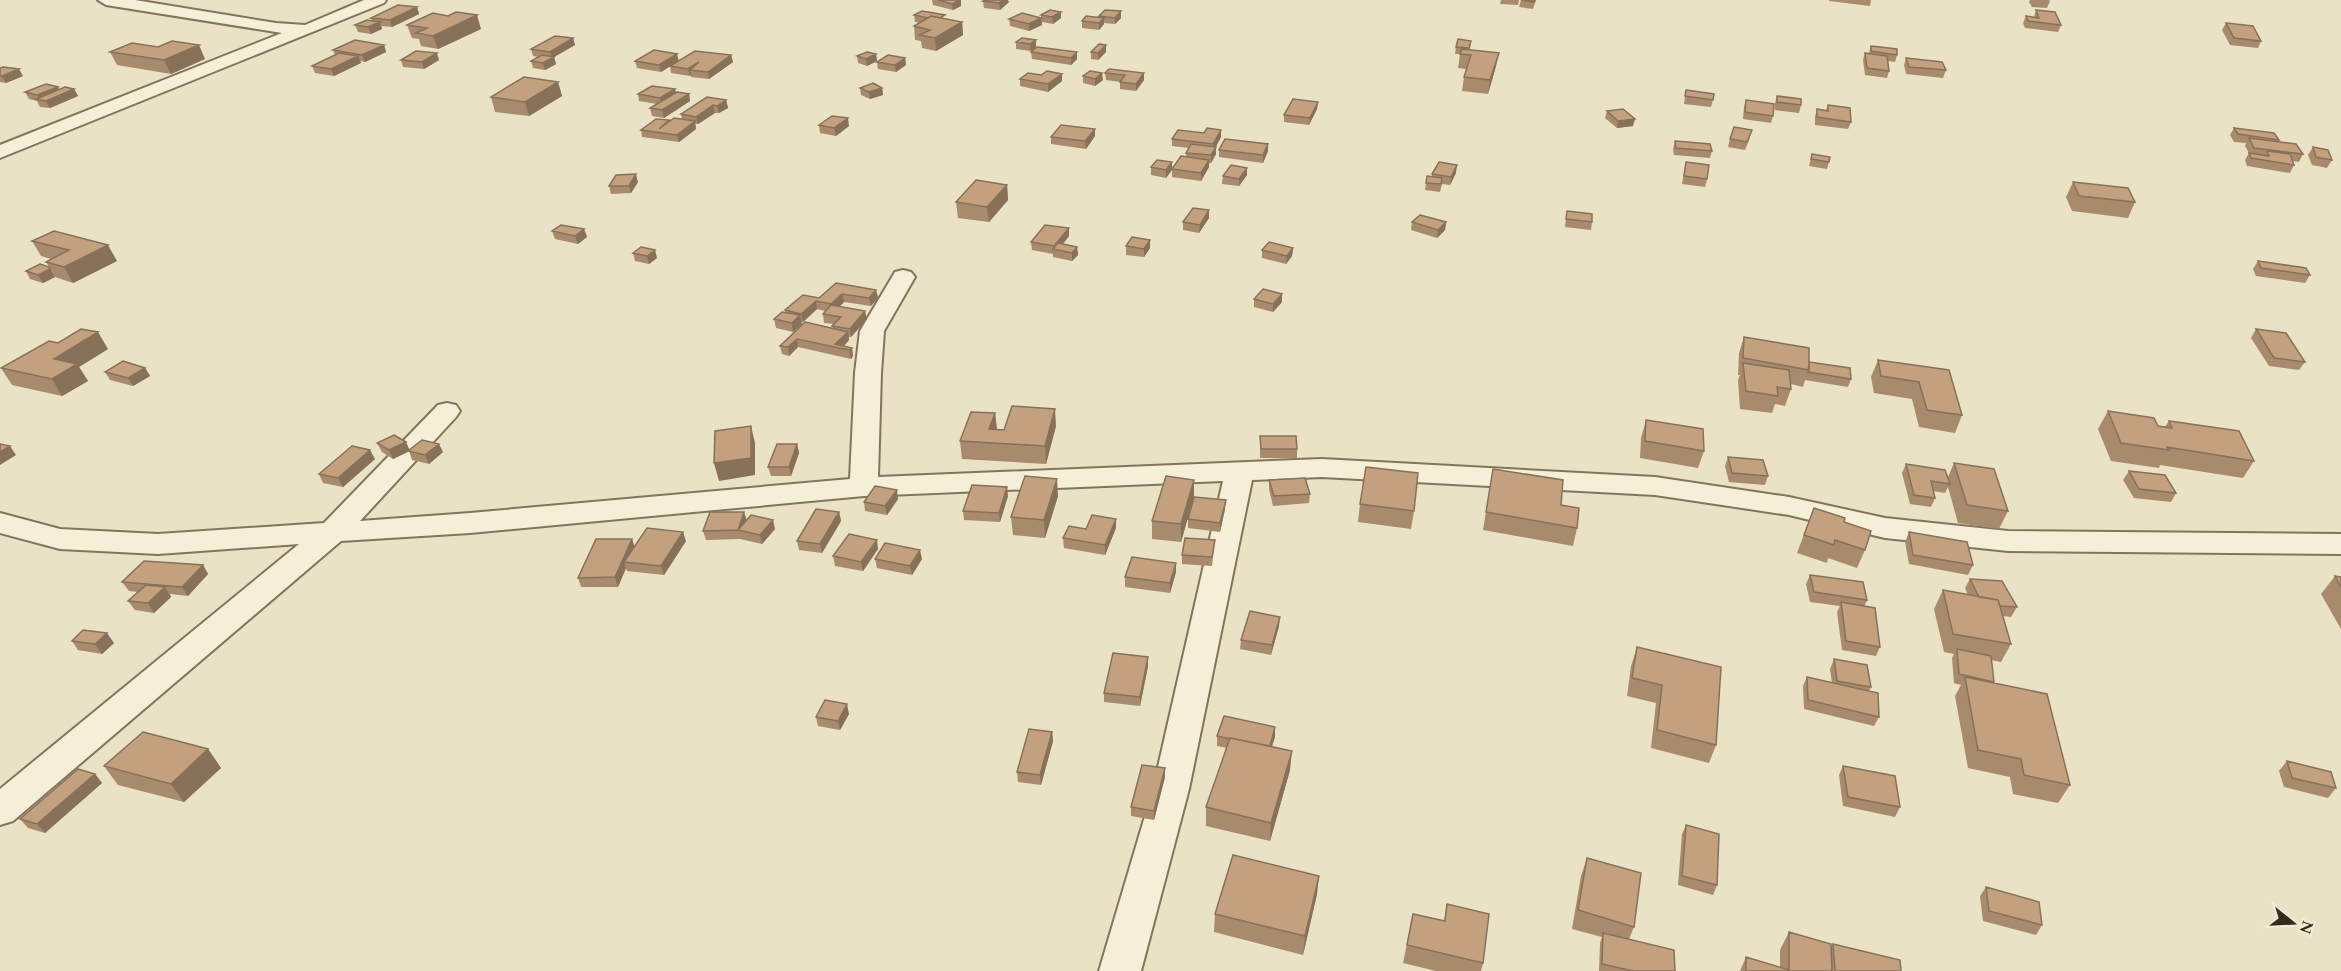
<svg xmlns="http://www.w3.org/2000/svg" width="2341" height="971" font-family="Spectral,serif">
<style>
.lines{fill:none;stroke-linecap:round;stroke-linejoin:round}
.street-casing{stroke:#82745d;stroke-width:4}
.street{fill:#f5efd7;fill-rule:evenodd}
.wall{fill:#a88a6d}
.shaded-wall{fill:#887159}
.building{fill:#c3a17f;stroke:#887159;stroke-width:1.5}
</style>
<rect width="100%" height="100%" fill="#e9e2c5"/>
<g class="lines">
<defs>
<path id="street" d="M98,0H135L276,23L305,25L364,0H386L384,3L0,158V145L282,33L106,5Z
M903,270L911,272L915,277L884,331L881,373L878,477L1322,459L1655,477L1789,497L1885,518L2008,531L2341,534V554L2008,551L1885,538L1789,515L1655,495L1322,477L1252,480L1189,789L1141,971H1099L1153,789L1223,481L864,496L470,533L341,541L13,821L0,825V789L299,544L158,554L60,549L0,533V513L60,529L158,534L324,523L438,405L447,403L456,405L460,411L456,417L360,521L470,513L850,479L855,373L860,331L895,272Z"/>
</defs>
<use href="#street" class="street-casing"/>
<use href="#street" class="street"/>
</g>
<path class="wall" d="M932,0H961V6L953,10L933,5Z
M1501,0H1519L1518,5L1500,4Z
M1521,0H1536L1533,9L1519,7Z
M1829,0H1871L1870,6L1829,1Z
M2030,0H2049L2050,1L2047,8L2032,7L2029,2Z
M983,1L1009,2L1000,10L984,8Z
M417,7L419,14L392,27L381,26L382,29L371,34L358,32L355,25L372,21L371,18Z
M2036,10L2061,25L2058,32L2025,28L2023,23L2026,16L2034,17Z
M1061,12V18L1053,24L1042,22V25L1029,31L1010,26L1009,19L1041,18V15Z
M914,15L945,19L962,22L963,35L936,51L922,48L921,41L915,40L914,26L920,23L915,22Z
M1099,16L1121,18L1115,24L1104,23V24L1099,30L1082,28V21L1099,17Z
M2226,23L2261,41L2258,48L2230,45L2222,30Z
M407,25L481,29L438,49L421,46L419,39L412,38Z
M573,38L575,45L554,57L556,64L545,70L533,68L531,61L538,57L533,56L531,49Z
M1036,40V47L1031,51L1016,49V42Z
M1471,41L1470,50L1496,66L1488,94L1462,91L1464,77L1466,69L1458,68L1460,54H1455L1456,47Z
M384,45L386,52L365,62L360,61L361,63L334,76L315,73L312,66L335,55L333,50Z
M1106,45V52L1098,60L1091,59V52Z
M1871,46L1897,55L1895,62L1888,61L1889,71L1887,78L1865,75L1863,60L1865,53H1869Z
M158,47L205,59L171,74L117,65L110,52Z
M1031,52H1077V59L1071,65L1032,59Z
M876,54L877,61L867,66L858,63L857,56Z
M731,55L733,62L709,79L691,77V75L690,76L671,73L670,66L661,72L637,68L635,61H679Z
M905,58L906,65L896,72L878,69L877,62Z
M1906,58L1946,70L1943,78L1906,74L1904,65Z
M401,60H439L424,69L403,67Z
M0,68L23,76L6,83L0,82Z
M1105,73H1144V80L1136,91L1120,89V82L1106,80Z
M1062,74V81L1048,92L1020,86V79L1041,75Z
M1083,76L1103,80L1095,86L1083,83Z
M558,82L562,96L529,116L495,112L491,97Z
M860,88H882L883,95L870,99L861,95Z
M74,89L78,96L50,108L40,107L37,101L29,99L25,92Z
M675,89L676,93L689,94L690,101L664,118L652,116L650,108L657,104L639,101L638,94Z
M1686,90L1713,100L1711,107L1684,104Z
M1777,96L1801,105L1799,113L1775,110V103Z
M726,100L728,108L719,113H715L698,124H695L696,129L679,142L642,137L641,130L669,120L670,122L682,119L681,114Z
M1746,100L1773,116L1771,123L1743,119L1744,107Z
M1318,102L1317,109L1309,125L1284,122V115Z
M1828,105L1851,122L1848,129L1815,125V117L1817,109L1826,110Z
M1607,111L1633,126L1617,128L1605,118Z
M819,125L849,126L836,136L820,133Z
M2234,128L2279,140L2278,142L2303,154L2299,162L2292,161L2294,165L2290,173L2247,166L2245,160L2249,153L2245,146L2246,143L2234,142L2230,135Z
M1095,129V136L1086,149L1051,144V137Z
M1221,130V137L1216,147V154L1211,163H1209V167L1201,181L1172,177V170L1166,178L1151,175V167L1172,169L1186,157V153L1189,148L1172,146V139Z
M1750,138L1745,150L1728,147L1730,139Z
M1675,141L1712,151L1710,158L1674,155L1673,149Z
M1268,144V151L1263,163L1219,157V150Z
M2313,147L2332,160L2327,168L2312,165L2308,155Z
M1812,154L1829,162L1827,169L1809,166Z
M1686,162L1707,179L1705,187L1682,184Z
M1456,173L1450,185L1442,184L1440,192L1425,190L1427,176L1432,177V174Z
M1247,175L1239,186L1222,184L1223,176Z
M638,182L631,193L611,194L609,186Z
M2073,182L2135,202L2128,218L2072,211L2066,197Z
M1007,185L1008,200L989,222L958,218L956,202Z
M1567,211L1592,222L1591,230L1565,227Z
M1209,218L1199,233L1183,230V222Z
M1412,222L1446,223L1445,230L1437,238L1411,230Z
M584,229L587,237L578,244L555,239L552,231Z
M1069,236L1063,244L1077,247L1078,255L1072,261L1053,257V254L1032,250L1031,242Z
M32,241L117,261L73,283L55,277L43,283L30,279L26,271L49,267L46,262L51,259L41,256Z
M1126,246L1150,248L1144,257L1126,255Z
M1293,248L1292,256L1286,264L1262,258V250Z
M633,253L657,258L649,264L635,261Z
M2258,261L2310,275L2305,283L2256,276L2253,269Z
M836,283L876,290L878,298L871,306L844,302L839,307L867,319L851,337H849V340L844,346L852,348L853,356L851,359L798,347L789,356L782,354L780,346L805,322L833,328L832,326L834,324L824,323L823,314L825,311L817,309L803,322H801L802,324L793,332L776,328L774,319L785,312V310L819,298Z
M1254,299L1282,302L1273,312L1254,307Z
M2256,329L2305,362L2299,370L2269,366L2251,338Z
M1744,337L1851,379L1848,387L1805,380L1803,387L1791,384V389L1785,406L1775,404L1772,413L1740,409L1738,380L1740,375H1738L1739,353Z
M108,349L79,367L88,381L62,396L12,385L1,368Z
M1878,360L1949,370L1962,415L1955,433L1919,427L1912,399L1874,393L1871,377Z
M145,368L150,376L133,386L110,380L105,372Z
M2108,411L2158,426L2165,427L2169,421L2254,461L2243,478L2160,465L2159,468L2111,461L2098,429Z
M995,413L997,430H1004L1056,426L1046,464L962,459L960,441Z
M1646,420L1704,451L1698,468L1640,458L1641,438Z
M1260,436L1297,449V458H1260Z
M406,442L409,450L443,452L429,464L412,460L409,451L393,459L382,452L377,443Z
M797,444L799,453L791,476H771L768,467Z
M1728,457L1768,476L1765,485L1729,482L1725,466Z
M375,459L343,487L323,483L319,474Z
M1954,463L2008,511L1999,529L1958,523L1948,487L1945,493L1933,491L1935,498L1931,507L1910,504L1902,473L1906,464L1948,477Z
M1493,469L1561,505L1577,528L1573,546L1483,530Z
M2129,471L2176,493L2171,502L2134,498L2123,480Z
M1269,480L1310,494L1309,503L1273,506L1269,489Z
M1008,496L1000,522L964,520L963,511Z
M1058,496L1045,538L1013,535L1011,517Z
M1194,497L1225,509L1220,532L1188,528V519L1193,499L1181,542L1152,539V521Z
M898,499L887,515L865,511L864,502Z
M1360,504L1414,511L1411,529L1358,522Z
M1814,508L1844,522L1865,550L1857,568L1828,558L1827,563L1797,553Z
M839,512L841,521L822,553L799,550L797,541Z
M1116,519V528L1105,555L1064,548L1063,538Z
M747,520L775,529L762,544L740,539L706,540L703,531Z
M1909,532L1973,565L1968,575L1909,564L1905,542Z
M1215,540L1212,566L1182,564V555Z
M686,541L664,575L627,571L626,568L618,587H581L578,578L634,547Z
M878,549L863,571L835,566L833,556Z
M875,559H922L912,575L877,568Z
M203,565L208,574L188,596L170,594L171,597L154,613L135,610L128,601L138,592L129,591L122,582Z
M1176,572L1170,593L1125,587V577Z
M1810,575L1867,600L1864,607L1880,647L1876,656L1842,650L1837,612L1840,606L1810,602L1806,584Z
M2335,576L2341,577V629L2321,594Z
M1970,579L2017,607L2011,617L2003,616L2011,644L2001,662L1991,660L1993,683L2070,785L2058,803L2013,794L2010,777L1968,768L1955,696L1961,685L1954,683L1952,658L1954,654L1944,652L1934,609L1943,590L1968,595L1965,588Z
M1279,626L1271,655L1240,649L1241,640Z
M72,641L114,643L102,654L78,650Z
M1637,647L1716,745L1709,763L1651,748L1656,703L1627,696L1631,666Z
M1834,659L1871,687L1869,691L1879,717L1874,726L1804,709L1803,686L1807,677L1832,683L1830,669Z
M1148,666L1140,706L1104,702V693Z
M849,714L840,730L818,726L816,717Z
M1052,732L1053,741L1041,785L1018,782L1017,772Z
M1217,736L1275,737L1272,747L1290,770L1270,841L1206,826V807L1227,748L1217,746Z
M208,749L221,768L184,802L118,785L104,766Z
M2287,761L2336,788L2328,798L2284,787L2279,771Z
M1843,766L1900,807L1895,817L1843,806L1839,775Z
M95,774L102,783L45,833L28,828L20,819Z
M1165,777L1154,820L1131,816V807Z
M1686,825L1717,885L1713,895L1678,885L1682,834Z
M1587,858L1634,927L1629,939L1675,971H1599L1600,943L1602,937L1572,929L1581,876Z
M1986,887L2042,925L2036,935L1983,921L1980,896Z
M1317,894L1303,955L1214,932L1215,914Z
M1447,904L1483,963L1481,971H1436L1403,963L1413,914L1444,921Z
M1789,932L1831,947L1833,944L1901,971H1740L1746,957L1780,967V950Z"/>
<path class="shaded-wall" d="M961,0V6L953,10L952,4Z
M1003,0H1008L1009,2L1000,10L999,3Z
M417,7L419,14L392,27L390,20Z
M1121,11V18L1115,24V18Z
M1061,12V18L1053,24L1052,17Z
M477,15L481,29L438,49L433,36Z
M1041,18L1042,25L1029,31V24Z
M1104,18V24L1099,30V23Z
M380,22L382,29L371,34L368,27Z
M962,22L963,35L936,51L935,38Z
M573,38L575,45L554,57L556,64L545,70L543,63L552,58L550,52Z
M1036,40V47L1031,51L1030,44Z
M199,45L205,59L171,74L164,60Z
M384,45L386,52L365,62L362,55Z
M1106,45V52L1098,60V53Z
M1077,52V59L1071,65V58Z
M437,53L439,60L424,69L422,62Z
M1499,53L1496,66L1488,94L1490,80Z
M677,54L679,61L661,72L659,65Z
M876,54L877,61L867,66L866,59Z
M731,55L733,62L709,79L708,72Z
M358,56L361,63L334,76L331,69Z
M905,58L906,65L896,72L895,65Z
M699,62L690,70L691,75L690,76L688,69Z
M19,69L23,76L6,83L2,76Z
M1102,73L1103,80L1095,86V79Z
M1144,73V80L1136,91V84Z
M1062,74V81L1048,92V84Z
M558,82L562,96L529,116L525,102Z
M58,87L62,94L74,89L78,96L50,108L46,101L40,100L37,95Z
M882,88L883,95L870,99L869,92Z
M675,89L677,97L662,105L660,98Z
M689,94L690,101L664,118L662,110Z
M726,100L728,108L719,113L717,106Z
M1318,102L1317,109L1309,125L1310,118Z
M713,105L715,113L698,124L696,117Z
M848,118L849,126L836,136L834,128Z
M1635,119L1633,126L1617,128L1618,121Z
M695,121L696,129L679,142L677,135Z
M1095,129V136L1086,149L1085,141Z
M1221,130V137L1213,151V144Z
M1268,144V151L1263,163V155Z
M1216,147V154L1211,163V155Z
M1209,160V167L1201,181V173Z
M1172,162V170L1166,178V170Z
M1457,165L1456,173L1450,185L1451,177Z
M1247,168V175L1239,186V179Z
M636,174L638,182L631,193L629,186Z
M1007,185L1008,200L989,222L987,207Z
M1209,210V218L1199,233L1200,225Z
M1446,222L1445,230L1437,238L1438,230Z
M1069,228V236L1058,250H1055L1054,246Z
M584,229L587,237L578,244L575,236Z
M1150,240V248L1144,257V249Z
M108,245L117,261L73,283L64,267Z
M1077,247L1078,255L1072,261V253Z
M1293,248L1292,256L1286,264L1287,256Z
M655,250L657,258L649,264L647,256Z
M50,269L55,277L43,283L38,275Z
M876,290L878,298L871,306L869,298Z
M842,294L844,302L833,313L831,304Z
M1282,294V302L1273,312V304Z
M816,301L817,309L803,322L801,314Z
M865,311L867,319L851,337L850,329Z
M800,315L802,324L793,332L792,323Z
M98,332L108,349L79,367L88,381L62,396L52,379L54,359Z
M848,332L849,340L841,349L835,344Z
M797,339L798,347L789,356L788,347Z
M852,348L853,356L851,359L849,350Z
M145,368L150,376L133,386L128,378Z
M1055,409L1056,426L1046,464L1045,446Z
M995,413L997,430L989,429Z
M751,426L755,443V475L719,481L714,463Z
M406,442L410,451L393,459L389,450Z
M439,444L443,452L429,464L425,455Z
M797,444L799,453L791,476L789,467Z
M10,446L16,455L0,465V452Z
M370,450L375,459L343,487L338,478Z
M1057,479L1058,496L1045,538L1044,520Z
M1194,480V497L1181,542V524Z
M1007,487L1008,496L1000,522L999,513Z
M897,490L898,499L887,515L885,506Z
M1226,500L1225,509L1220,532V523Z
M744,512L747,521L738,530Z
M839,512L841,521L822,553L820,544Z
M1116,519V528L1105,555V545Z
M773,520L775,529L762,544L760,535Z
M683,532L686,541L664,575L661,566Z
M632,539L635,548L624,562L626,568L618,587L615,577Z
M877,540L878,549L863,571L861,562Z
M920,550L922,559L912,575L910,566Z
M1176,563V572L1170,593V583Z
M203,565L208,574L188,596L182,587Z
M165,587L171,597L154,613L148,603Z
M1280,617L1279,626L1271,655L1272,645Z
M107,633L114,643L102,654L95,644Z
M1148,657V666L1140,706V697Z
M847,704L849,714L840,730L838,721Z
M1275,727V737L1268,757L1269,748Z
M1052,732L1053,741L1041,785L1040,775Z
M208,749L221,768L184,802L171,784Z
M1292,751L1290,770L1270,841L1271,823Z
M1165,768V777L1154,820V811Z
M95,774L102,783L45,833L37,824Z
M1319,876L1317,894L1303,955L1305,936Z"/>
<path class="building" d="M938,0H960L952,4Z
M985,0H1003L999,3L983,1Z
M1521,0H1535L1534,2Z
M398,5L417,7L390,20L371,18Z
M1050,10L1061,12L1052,17L1041,15Z
M1105,10L1121,11L1115,18L1099,16Z
M2036,10L2055,12L2061,25L2028,21L2026,16L2039,18Z
M922,11L945,15L940,18L931,16L928,18L914,15Z
M456,12L477,15L433,36L416,33L427,28L407,25L433,13L448,16Z
M1022,13L1041,18L1029,24L1009,19Z
M931,16L962,22L935,38L920,35L930,30L914,26Z
M1086,16L1104,18L1099,23L1082,21Z
M367,20L380,22L368,27L355,25Z
M2226,23L2253,26L2261,41L2234,38Z
M555,36L573,38L550,52L531,49Z
M1022,38L1036,40L1030,44L1016,42Z
M1458,39L1471,41L1469,48L1456,47Z
M355,40L384,45L362,55L333,50Z
M172,41L199,45L164,60L110,52L132,43L158,47Z
M1099,44L1106,45L1098,53L1091,52Z
M1871,46L1897,49V55L1871,51Z
M1037,47L1077,52L1071,58L1031,52Z
M1462,49L1499,53L1490,80L1464,77L1471,55L1460,54Z
M654,50L677,54L659,65L635,61Z
M416,51L437,53L422,62L401,60Z
M695,51L731,55L708,72L690,70L699,62L688,69L670,66Z
M867,52L876,54L866,59L857,56Z
M339,53L358,56L331,69L312,66Z
M1865,53L1887,56L1889,71L1867,68Z
M542,55L554,57L543,63L531,61Z
M888,55L905,58L895,65L877,62Z
M1906,58L1942,62L1946,70L1909,67Z
M3,67L19,69L2,76H0V68Z
M1109,69L1144,73L1136,84L1120,82L1125,75L1105,73Z
M1047,71L1062,74L1048,84L1020,79L1028,73L1041,75Z
M1090,71L1102,73L1095,79L1083,76Z
M524,77L558,82L525,102L491,97Z
M873,83L882,88L869,92L860,88Z
M46,84L58,87L37,95L25,92Z
M652,86L675,89L660,98L638,94Z
M65,87L74,89L46,101L36,99Z
M1686,90L1714,94L1713,100L1685,96Z
M677,92L689,94L662,110L650,108Z
M1777,96L1801,99V105L1777,102Z
M707,97L726,100L717,106L713,105L696,117L681,114Z
M1293,99L1318,102L1310,118L1284,115Z
M1746,100L1774,104L1773,116L1745,112Z
M1828,105L1850,108L1851,122L1817,117V109L1828,111Z
M1623,109L1635,119L1618,121L1607,111Z
M832,116L848,118L834,128L819,125Z
M674,118L695,121L677,135L641,130L656,119L669,120L659,129Z
M1061,125L1095,129L1085,141L1051,137Z
M1734,127L1752,130L1747,142L1730,139Z
M1207,128L1221,130L1213,144L1172,139L1178,130L1204,133Z
M2234,128L2274,133L2279,140L2238,134Z
M2249,138L2296,144L2303,154L2254,148Z
M1225,139L1268,144L1263,155L1219,150Z
M1675,141L1710,144L1712,151L1676,148Z
M1191,144L1216,147L1211,155L1186,153Z
M2313,147L2328,150L2332,160L2316,157Z
M2267,151L2290,154L2294,165L2251,158L2249,153L2269,156Z
M1812,154L1830,157L1829,162L1811,159Z
M1181,156L1209,160L1201,173L1172,169Z
M1157,160L1172,162L1166,170L1151,167Z
M1439,162L1457,165L1451,177L1432,174Z
M1686,162L1709,165L1707,179L1684,176Z
M1231,165L1247,168L1239,179L1223,176Z
M636,174L629,186H609L616,175Z
M1427,176L1442,178L1441,184L1426,183Z
M976,180L1007,185L987,207L956,202Z
M2073,182L2128,188L2135,202L2079,196Z
M1193,208L1209,210L1200,225L1183,222Z
M1567,211L1592,214V222L1566,219Z
M1420,215L1446,222L1438,230L1412,222Z
M561,225L584,229L575,236L552,231Z
M1045,225L1069,228L1054,246L1031,242Z
M54,231L108,245L64,267L46,262L69,250L32,241Z
M1132,237L1150,240L1144,249L1126,246Z
M1269,242L1293,248L1287,256L1262,250Z
M1058,243L1077,247L1072,253L1053,249Z
M641,247L655,250L647,256L633,253Z
M2258,261L2306,268L2310,275L2261,268Z
M40,264L49,267L50,269L38,275L26,271Z
M836,283L876,290L869,298L842,294L831,304L816,301L801,314L785,310L803,295L819,298Z
M1263,289L1282,294L1273,304L1254,299Z
M831,305L865,311L850,329L832,326L841,317L823,314Z
M782,312L800,315L792,323L774,319Z
M805,322L848,332L835,344L852,348L849,350L797,339L788,347L780,346Z
M81,329L98,332L54,359L77,364L52,379L1,368L49,341L58,343Z
M2256,329L2286,333L2305,362L2274,358Z
M1744,337L1809,348V370L1743,358Z
M1878,360L1949,370L1962,415L1927,410L1919,382L1881,376Z
M123,361L145,368L128,378L105,372Z
M1809,362L1850,368L1851,379L1808,372Z
M1743,363L1789,370L1791,389L1777,387L1778,396L1746,391Z
M1012,406L1055,409L1045,446L960,441L971,412L995,413L989,429L1004,430Z
M2108,411L2154,418L2158,426L2172,428L2169,421L2239,431L2254,461L2167,447L2169,450L2121,443Z
M1646,420L1703,429L1704,451L1645,441Z
M751,426V458L714,463L715,431Z
M394,435L406,442L389,450L377,443Z
M1260,436H1296L1297,449H1261Z
M422,440L439,444L425,455L408,451Z
M0,444L10,446L0,452Z
M777,444H797L789,467H768Z
M352,446L370,450L338,478L319,474Z
M1728,457L1763,460L1768,476L1732,473Z
M1954,463L1994,469L2008,511L1967,505Z
M1906,464L1945,470L1950,484L1931,481L1935,498L1914,495Z
M1366,467L1418,473L1414,511L1360,504Z
M1493,469L1563,480L1561,505L1579,508L1577,528L1486,512Z
M2129,471L2165,475L2176,493L2139,489Z
M1025,476L1057,479L1044,520L1011,517Z
M1166,476L1194,480L1181,524L1152,521Z
M1305,478L1310,494L1274,496L1269,480Z
M972,485L1007,487L999,513L963,511Z
M875,486L897,490L885,506L864,502Z
M1194,497L1226,500L1220,523L1188,519Z
M1814,508L1845,518L1844,522L1871,531L1865,550L1835,540L1834,545L1804,535Z
M816,509L839,512L820,544L797,541Z
M710,512H744L738,530L703,531Z
M751,515L773,520L760,535L738,530Z
M1092,515L1116,519L1105,545L1063,538L1069,526L1086,529Z
M647,528L683,532L661,566L624,562Z
M1909,532L1967,542L1973,565L1913,555Z
M849,534L877,540L861,562L833,556Z
M1185,538L1215,540L1212,557L1182,555Z
M596,539H632L615,577L578,578Z
M885,543L920,550L910,566L875,559Z
M1132,557L1176,563L1170,583L1125,577Z
M144,561L203,565L182,587L122,582Z
M1810,575L1863,582L1867,600L1814,592Z
M2335,576L2341,577V587Z
M1970,579L2002,581L2017,607L2000,606L1998,600L1979,597Z
M146,585L165,587L148,603L128,601Z
M1943,590L1998,600L2011,644L1953,634Z
M1841,602L1875,608L1880,647L1846,641Z
M1250,611L1280,617L1272,645L1241,640Z
M83,630L107,633L95,644L72,641Z
M1637,647L1721,667L1716,745L1657,730L1662,685L1632,678Z
M1957,649L1991,656L1994,682L1959,674Z
M1113,653L1148,657L1140,697L1104,693Z
M1834,659L1867,665L1871,687L1837,681Z
M1807,677L1878,693L1879,717L1808,700Z
M1965,677L2047,694L2070,785L2024,775L2021,759L1978,750Z
M825,700L847,704L838,721L816,717Z
M1224,716L1275,727L1270,746L1230,738V739L1217,736Z
M1029,729L1052,732L1040,775L1017,772Z
M143,732L208,749L171,784L104,766Z
M1230,738L1292,751L1271,823L1206,807Z
M2287,761L2331,772L2336,788L2292,778Z
M1142,765L1165,768L1154,811L1131,807Z
M1843,766L1895,776L1900,807L1848,797Z
M78,769L95,774L37,824L20,819Z
M1686,825L1719,834L1717,885L1682,876Z
M1233,855L1319,876L1305,936L1215,914Z
M1587,858L1641,873L1634,927L1578,910Z
M1986,887L2039,902L2042,925L1989,911Z
M1447,904L1489,914L1483,963L1407,945L1413,914L1445,921Z
M1789,932L1831,944L1832,971H1746V957L1789,970Z
M1603,933L1674,950L1675,971H1633L1602,964Z
M1833,944L1900,960L1901,971H1835Z"/>
<g transform="translate(2293 923) rotate(108)" stroke="#f1ebd4" stroke-width="4.5" paint-order="stroke">
<path d="M0-4.5L10 22L0 15L-10 22Z" fill="#342b1f"/>
<text y="-9" font-size="16" font-weight="bold" text-anchor="middle" fill="#342b1f">N</text>
</g>
</svg>
